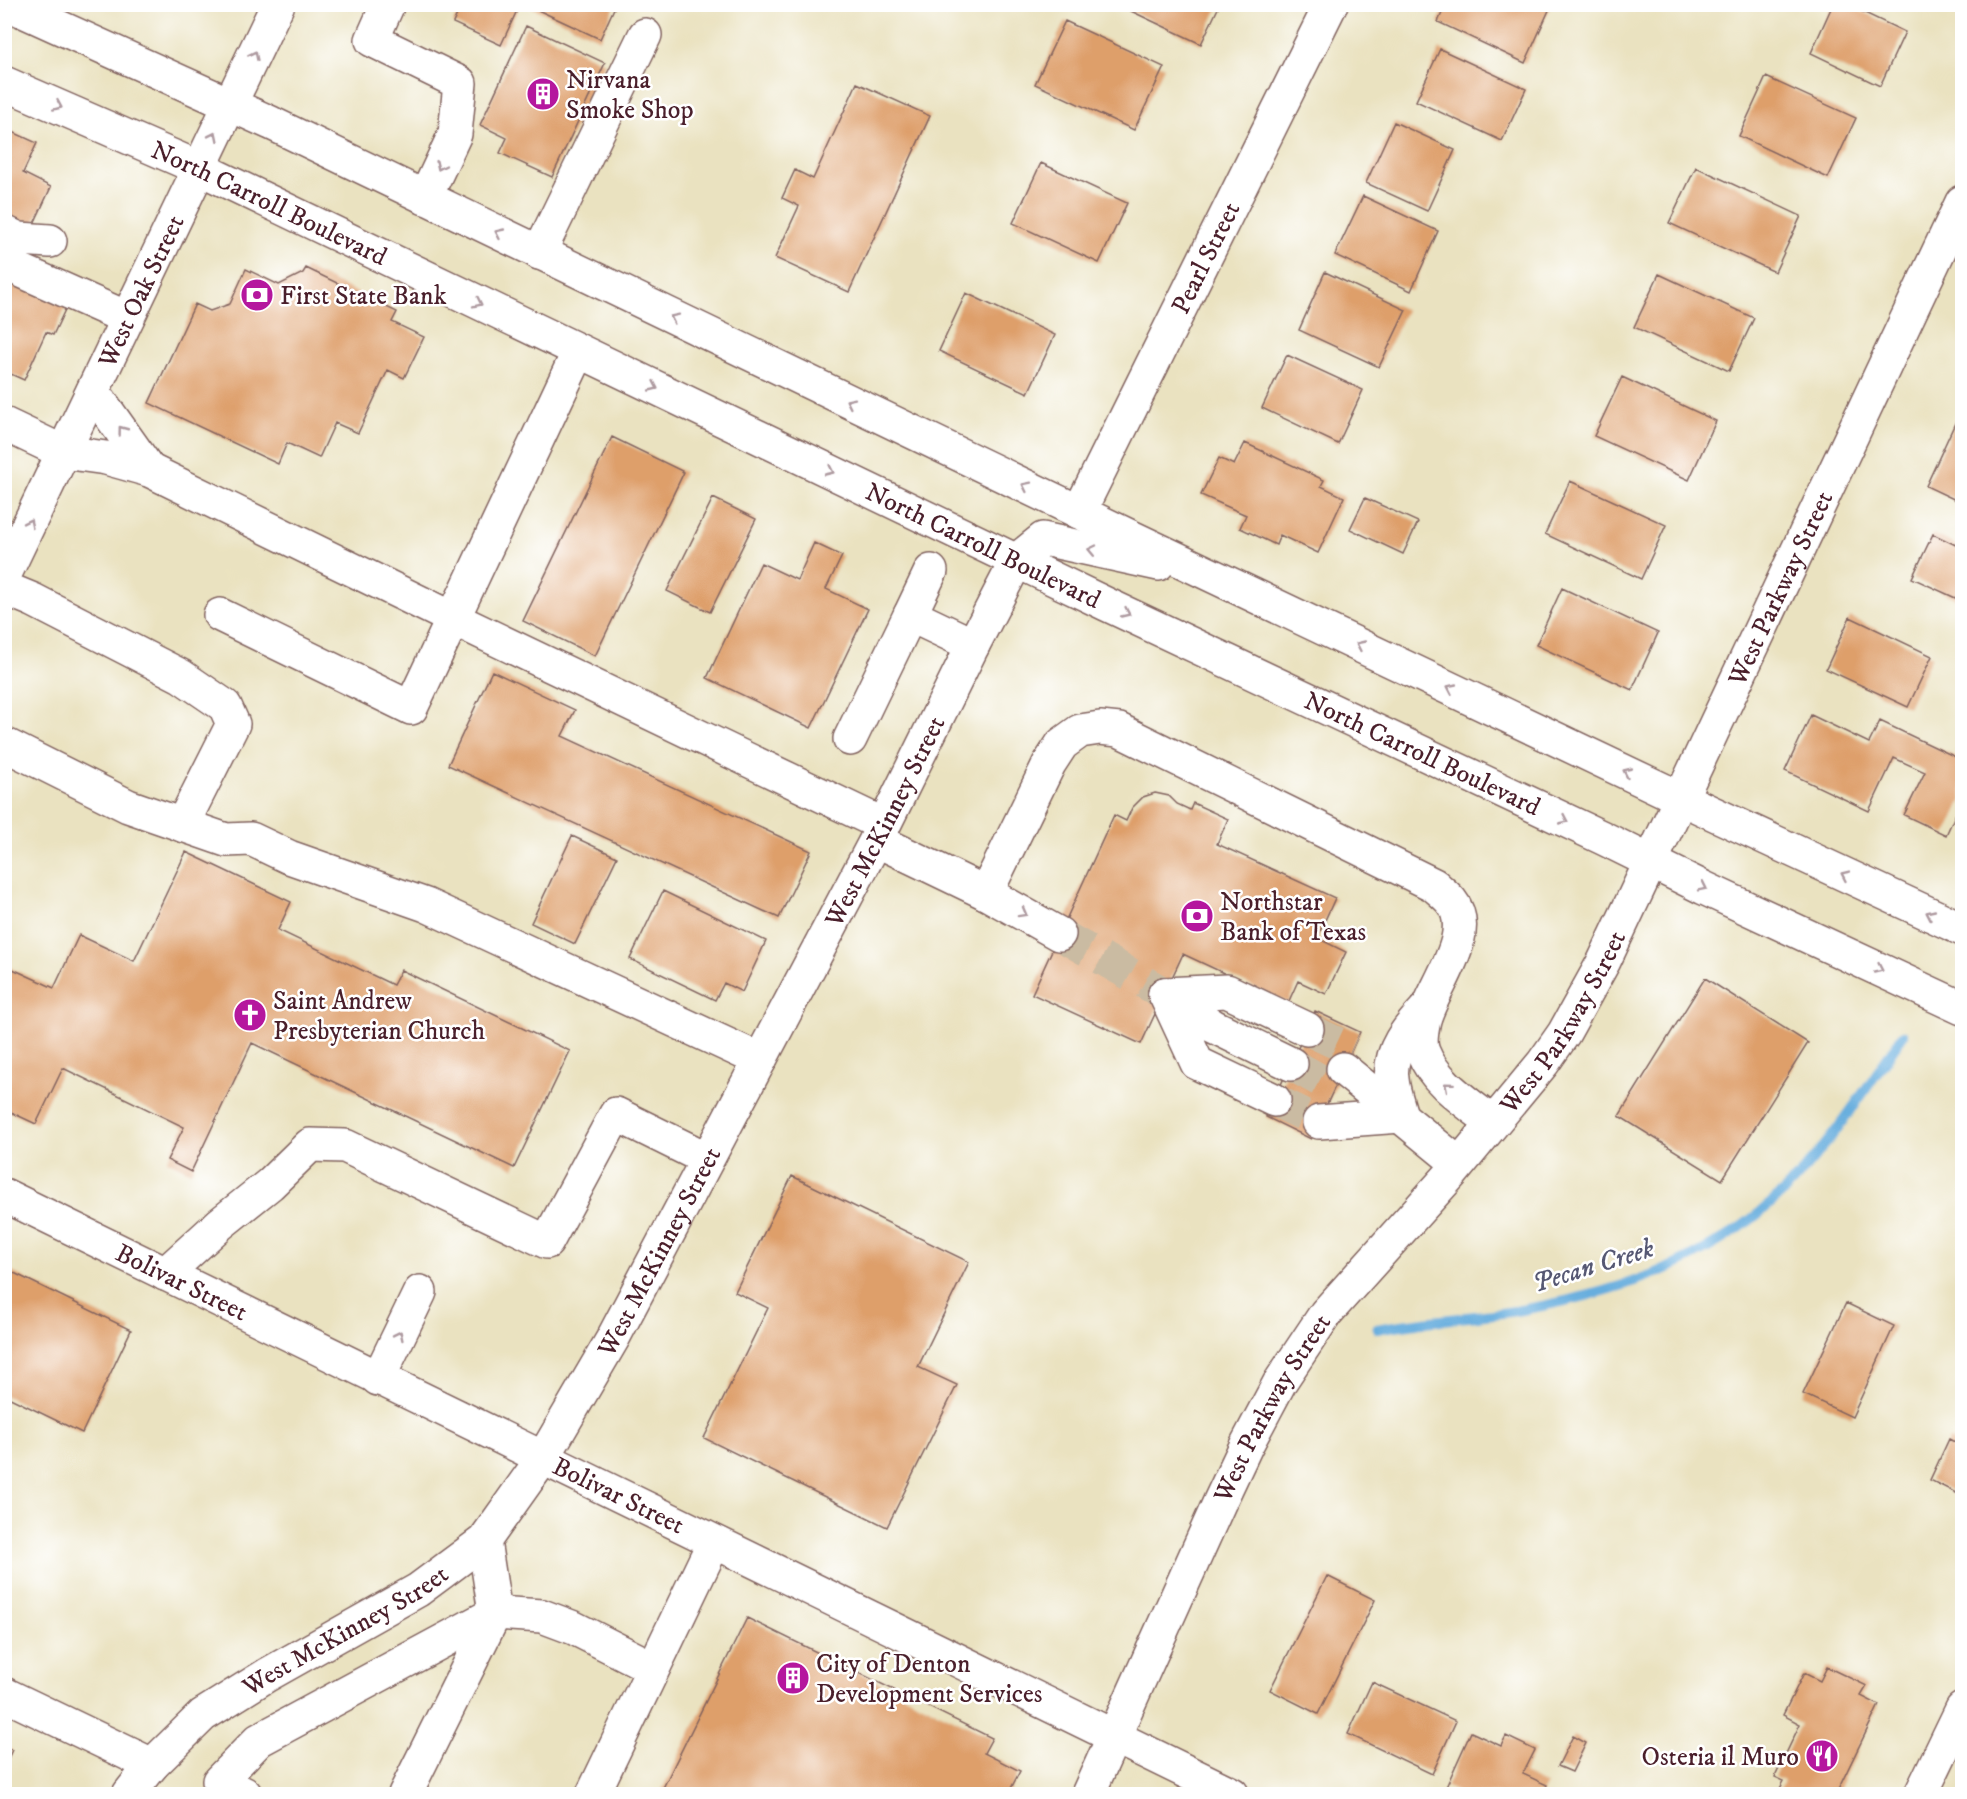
<svg xmlns="http://www.w3.org/2000/svg" width="1967" height="1799" font-family="'IM FELL DW Pica',serif">
<style>
.lines{fill:none;stroke-linecap:round;stroke-linejoin:round}
.stream{stroke:#67aede;stroke-width:10}
.building{fill:#de9f6b}
.minor-tunnel{stroke:#cabba2;stroke-width:33;stroke-dasharray:33 16;stroke-linecap:butt}
.minor-casing{stroke:#82635f;stroke-width:36}
.major-casing{stroke:#82635f;stroke-width:36}
.minor{stroke:#fff;stroke-width:33}
.major{stroke:#fff;stroke-width:33}
.oneway{stroke:#ae9aa0}
.labels{text-anchor:middle;stroke-width:5;stroke-linejoin:round;paint-order:stroke}
.poi-label{font-size:26px;fill:#4a1f2b;stroke:#fff;text-anchor:start}
.street-label{font-size:26px;fill:#4a1f2b;stroke:#fff}
.water-label{font-size:27px;font-style:italic;fill:#565873;stroke:#fff}
</style>
<rect width="100%" height="100%" fill="#fff"/>
<filter id="ink" filterUnits="userSpaceOnUse"><feTurbulence type="fractalNoise" baseFrequency=".0167" numOctaves="2"/><feDisplacementMap in="SourceGraphic" scale="12" xChannelSelector="R" yChannelSelector="G"/><feConvolveMatrix kernelMatrix="1 2 1 2 8 2 1 2 1" color-interpolation-filters="sRGB"/></filter>
<filter id="wash" filterUnits="userSpaceOnUse"><feTurbulence type="fractalNoise" baseFrequency=".008" numOctaves="4" result="noise"/><feDisplacementMap in="SourceGraphic" scale="24" xChannelSelector="R" yChannelSelector="G"/><feGaussianBlur stdDeviation="1.35" result="paint"/><feColorMatrix in="noise" values="0 0 0 0 0 0 0 0 0 0 0 0 0 0 0 0 0 1.4 0 .05"/><feComposite in="paint" operator="in"/></filter>
<g filter="url(#wash)">
<rect width="100%" height="100%" fill="#eae2c0"/>
<g class="lines">
<path class="stream" d="M1377,1329C1424,1320 1473,1318 1521,1310C1629,1291 1730,1255 1804,1170C1841,1128 1871,1081 1903,1035"/>
</g>
<g id="blocks">
<path class="building" d="M462,4H520L501,45L453,23Z
M525,4H616L600,39Z
M1116,4H1220L1201,44Z
M1446,4H1543L1550,8L1525,63L1438,22Z
M1833,4H1846L1905,32L1880,86L1811,53Z
M1065,21L1164,67L1134,130L1035,84Z
M526,26L605,63L552,177L500,153L507,138L480,125Z
M1440,49L1526,89L1502,141L1416,101Z
M1766,77L1856,118L1828,178L1739,136Z
M857,83L930,116L849,292L775,258L799,206L782,198L795,170L813,179Z
M1394,122L1455,150L1427,211L1366,183Z
M4,128L37,143L23,173L51,187L32,228L4,215Z
M1041,163L1127,203L1099,263L1013,223Z
M1696,167L1801,216L1775,272L1669,223Z
M1363,196L1438,231L1411,291L1335,255Z
M306,268L397,312L392,322L424,337L404,378L388,370L358,433L335,423L319,458L287,443L278,464L149,403L195,304L210,311L230,304L246,269L279,285L303,273Z
M4,270L71,297L53,335L46,332L24,380L4,371Z
M1325,272L1406,310L1379,367L1299,330Z
M1659,274L1754,318L1729,371L1634,327Z
M966,293L1055,335L1028,393L939,351Z
M1287,355L1363,390L1338,444L1262,408Z
M1622,377L1716,421L1689,480L1594,436Z
M1962,408V503L1926,486Z
M612,437L684,472L595,656L523,621Z
M1245,443L1324,480L1321,486L1344,497L1318,553L1280,535L1276,545L1240,528L1246,515L1201,495L1219,458L1234,465Z
M1570,481L1666,525L1641,579L1545,534Z
M713,498L756,519L710,612L667,591Z
M1365,498L1418,522L1403,554L1350,529Z
M1933,534L1962,548V601L1912,578Z
M814,543L842,556L826,589L868,609L811,728L707,678L761,563L797,580Z
M1562,588L1658,633L1632,690L1536,645Z
M1850,617L1932,656L1908,707L1826,669Z
M492,671L575,710L562,736L811,851L779,918L448,765Z
M1811,715L1869,743L1880,721L1962,760V800L1946,835L1904,815L1925,772L1894,758L1869,811L1785,771Z
M1155,793L1169,796L1177,804L1190,810L1193,803L1228,819L1217,844L1335,898L1317,938L1346,952L1326,994L1298,981L1288,1003L1183,954L1141,1044L1032,994L1114,815L1126,821L1132,808L1143,797Z
M572,836L617,857L575,944L531,923Z
M186,852L291,902L278,930L393,985L401,970L570,1051L514,1168L252,1043L191,1172L167,1160L184,1127L63,1068L36,1124L4,1109V965L54,988L79,935L134,961Z
M663,891L766,941L742,992L724,983L715,1000L630,959Z
M1705,978L1808,1043L1722,1180L1619,1116Z
M1315,1011L1360,1032L1311,1139L1266,1117Z
M792,1176L969,1262L918,1367L957,1385L887,1527L704,1438L768,1308L735,1292Z
M10,1271L131,1330L82,1433L4,1395V1282Z
M1846,1303L1894,1326L1852,1417L1803,1394Z
M1949,1439L1962,1446V1496L1930,1480Z
M1327,1576L1375,1600L1318,1714L1270,1690Z
M747,1618L992,1738L984,1753L1020,1771L1008,1794H660Z
M1827,1667L1867,1686L1861,1696L1879,1705L1836,1794H1777L1784,1781L1775,1777L1800,1724L1783,1715L1804,1673L1820,1681Z
M1372,1682L1456,1721L1432,1774L1348,1734Z
M1471,1732L1501,1746L1506,1736L1535,1750L1523,1774L1547,1785L1542,1794H1462L1446,1787Z
M1573,1736L1586,1743L1572,1772L1558,1766Z
M4,1747L12,1750L4,1767Z"/>
</g>
</g>
<g filter="url(#ink)">
<use href="#blocks" fill-opacity="0" stroke="#82635f" stroke-width="1.5"/>
<g class="lines">
<path class="minor-tunnel" d="M1059,934L1165,994
M1307,1029L1352,1050
M1291,1064L1334,1088
M1274,1100L1319,1122"/>
<defs>
<g id="minor">
<path d="M388,4L372,40L460,83L455,134L425,198"/>
<path d="M4,232L19,239L50,241"/>
<path d="M539,253L645,35"/>
<path d="M4,263L127,318"/>
<path d="M93,391L149,470"/>
<path d="M4,424L63,452L106,458L149,470L452,618L884,825"/>
<path id="s1" d="M1079,512L1331,4"/>
<path d="M4,588L33,600L181,676L225,706L233,724L182,825"/>
<path d="M220,615L411,708L579,351"/>
<path d="M910,615L931,571"/>
<path d="M850,739L910,615L973,645"/>
<path d="M4,744L128,806L226,840L251,839L289,857L426,905L760,1060"/>
<path d="M876,840L986,893L1049,764L1062,744L1080,731L1100,728L1119,730L1434,885C1439,890 1446,895 1451,901C1478,934 1433,986 1424,1020C1422,1030 1419,1042 1423,1052C1435,1083 1468,1103 1493,1123"/>
<path d="M986,893L1059,934"/>
<path d="M1165,994L1197,1063L1274,1100"/>
<path d="M1165,994L1227,991L1307,1029"/>
<path d="M1165,994L1213,1026L1291,1064"/>
<path d="M1343,1069L1459,1164"/>
<path d="M1401,1116C1398,1104 1393,1091 1392,1079C1388,1052 1409,1027 1426,1009"/>
<path d="M1319,1122L1401,1116"/>
<path id="s2" d="M4,1195L1232,1794"/>
<path d="M165,1274L220,1224L270,1184L310,1145L345,1146L547,1242L616,1114L707,1159"/>
<path d="M378,1379L420,1292"/>
<path d="M4,1694L152,1765"/>
<path id="s3" d="M129,1794L152,1765L203,1715L267,1675L418,1590L484,1541L543,1458L612,1340L884,825L973,645L1017,560"/>
<path d="M245,1794L219,1781L259,1740L495,1613L542,1616L574,1628L653,1668"/>
<path d="M405,1794L495,1613L484,1541"/>
<path d="M593,1794L714,1542"/>
<path id="s4" d="M1088,1794L1221,1499L1246,1446L1280,1382L1326,1313L1452,1173L1543,1063L1564,1033L1604,961L1962,202"/>
<path d="M1921,1794L1962,1709"/>
</g>
<g id="major">
<path d="M8,4L271,123L1127,535L1680,798L1962,929"/>
<path id="s5" d="M4,83L199,168L1106,604L1603,838L1704,888L1962,1008"/>
<path d="M1017,560L1043,539L1158,564"/>
<path id="s6" d="M4,576L278,4"/>
</g>
</defs>
<use href="#minor" class="minor-casing"/>
<use href="#major" class="major-casing"/>
<use href="#minor" class="minor"/>
<use href="#major" class="major"/>
</g>
<defs><path id="oneway-chevron" d="M-2-3.5L2.5 0L-2 3.5" fill="none" stroke-width="1.6" stroke-linecap="round" stroke-linejoin="round" transform="scale(1.5)"/></defs>
<g class="oneway">
<use href="#oneway-chevron" transform="translate(254 55) rotate(-64)"/>
<use href="#oneway-chevron" transform="translate(58 106) rotate(24)"/>
<use href="#oneway-chevron" transform="translate(214 136) rotate(-64)"/>
<use href="#oneway-chevron" transform="translate(440 166) rotate(115)"/>
<use href="#oneway-chevron" transform="translate(499 233) rotate(-155)"/>
<use href="#oneway-chevron" transform="translate(478 303) rotate(26)"/>
<use href="#oneway-chevron" transform="translate(674 318) rotate(-154)"/>
<use href="#oneway-chevron" transform="translate(654 387) rotate(25)"/>
<use href="#oneway-chevron" transform="translate(850 402) rotate(-154)"/>
<use href="#oneway-chevron" transform="translate(122 430) rotate(-127)"/>
<use href="#oneway-chevron" transform="translate(830 471) rotate(25)"/>
<use href="#oneway-chevron" transform="translate(1026 486) rotate(-154)"/>
<use href="#oneway-chevron" transform="translate(29 523) rotate(-64)"/>
<use href="#oneway-chevron" transform="translate(1092 550) rotate(-168)"/>
<use href="#oneway-chevron" transform="translate(1126 613) rotate(25)"/>
<use href="#oneway-chevron" transform="translate(1360 645) rotate(-155)"/>
<use href="#oneway-chevron" transform="translate(1451 688) rotate(-155)"/>
<use href="#oneway-chevron" transform="translate(1627 772) rotate(-155)"/>
<use href="#oneway-chevron" transform="translate(1564 820) rotate(25)"/>
<use href="#oneway-chevron" transform="translate(1845 875) rotate(-155)"/>
<use href="#oneway-chevron" transform="translate(1703 887) rotate(26)"/>
<use href="#oneway-chevron" transform="translate(1023 913) rotate(29)"/>
<use href="#oneway-chevron" transform="translate(1930 914) rotate(-155)"/>
<use href="#oneway-chevron" transform="translate(1879 969) rotate(25)"/>
<use href="#oneway-chevron" transform="translate(1448 1086) rotate(-140)"/>
<use href="#oneway-chevron" transform="translate(399 1335) rotate(-64)"/>
</g>
</g>
<defs>
<symbol id="building-disc" viewBox="-11 -11 22 22"><circle r="9.5" fill="#b5179e" stroke="#fff"/><path d="M-4-6H4V6H1V3H-1V6H-4ZM-2.5-4.3h1.7v1.8h-1.7ZM.8-4.3h1.7v1.8H.8ZM-2.5-1h1.7V.8h-1.7ZM.8-1h1.7V.8H.8Z" fill="#fff"/></symbol>
<symbol id="bank-disc" viewBox="-11 -11 22 22"><circle r="9.5" fill="#b5179e" stroke="#fff"/><path d="M-6-4H6V4H-6ZM0-2.3a2.3 2.3 0 1 0 0 4.6a2.3 2.3 0 1 0 0-4.6Z" fill="#fff"/></symbol>
<symbol id="church-disc" viewBox="-11 -11 22 22"><circle r="9.5" fill="#b5179e" stroke="#fff"/><path d="M-1.2-6h2.4v3.5h3.3v2.4h-3.3V6h-2.4V-.1h-3.3v-2.4h3.3Z" fill="#fff"/></symbol>
<symbol id="restaurant-disc" viewBox="-11 -11 22 22"><circle r="9.5" fill="#b5179e" stroke="#fff"/><path d="M-5-6h1v4h1v-4h1v4h1v-4h1v5L-1.5 .5V6h-2V.5L-5-1ZM5-6V6H3V1.5H1.5Q1.5-4 5-6Z" fill="#fff"/></symbol>
</defs>
<g fill-rule="evenodd">
<use href="#building-disc" x="524" y="75" width="38" height="38"/>
<use href="#bank-disc" x="238" y="276" width="38" height="38"/>
<use href="#bank-disc" x="1178" y="897" width="38" height="38"/>
<use href="#church-disc" x="231" y="996" width="38" height="38"/>
<use href="#building-disc" x="774" y="1659" width="38" height="38"/>
<use href="#restaurant-disc" x="1803" y="1737" width="38" height="38"/>
</g>
<g class="labels">
<g class="poi-label">
<text x="566" y="88">Nirvana<tspan x="566" dy="30">Smoke Shop</tspan></text>
<text x="280" y="304">First State Bank</text>
<text x="1220" y="910">Northstar<tspan x="1220" dy="30">Bank of Texas</tspan></text>
<text x="273" y="1009">Saint Andrew<tspan x="273" dy="30">Presbyterian Church</tspan></text>
<text x="816" y="1672">City of Denton<tspan x="816" dy="30">Development Services</tspan></text>
<text x="1799" y="1765" text-anchor="end">Osteria il Muro</text>
</g>
<g class="street-label">
<text dy="9" stroke="none"><textPath href="#s5" startOffset="291">North Carroll Boulevard</textPath></text>
<text dy="9" stroke="none"><textPath href="#s1" startOffset="284">Pearl Street</textPath></text>
<text dy="9" stroke="none"><textPath href="#s6" startOffset="316">West Oak Street</textPath></text>
<text dy="9" stroke="none"><textPath href="#s5" startOffset="1083">North Carroll Boulevard</textPath></text>
<text dy="9" stroke="none"><textPath href="#s4" startOffset="1400">West Parkway Street</textPath></text>
<text dy="9" stroke="none"><textPath href="#s5" startOffset="1569">North Carroll Boulevard</textPath></text>
<text dy="9" stroke="none"><textPath href="#s3" startOffset="1264">West McKinney Street</textPath></text>
<text dy="9" stroke="none"><textPath href="#s4" startOffset="914">West Parkway Street</textPath></text>
<text dy="9" stroke="none"><textPath href="#s3" startOffset="778">West McKinney Street</textPath></text>
<text dy="9" stroke="none"><textPath href="#s2" startOffset="198">Bolivar Street</textPath></text>
<text dy="9" stroke="none"><textPath href="#s4" startOffset="428">West Parkway Street</textPath></text>
<text dy="9" stroke="none"><textPath href="#s2" startOffset="684">Bolivar Street</textPath></text>
<text dy="9" stroke="none"><textPath href="#s3" startOffset="274">West McKinney Street</textPath></text>
</g>
<g class="water-label">
<text transform="translate(1593 1265) rotate(-17)" y="9">Pecan Creek</text>
</g>
</g>
<rect width="1967" height="1799" fill="none" stroke="#fff" stroke-width="24"/>
</svg>
